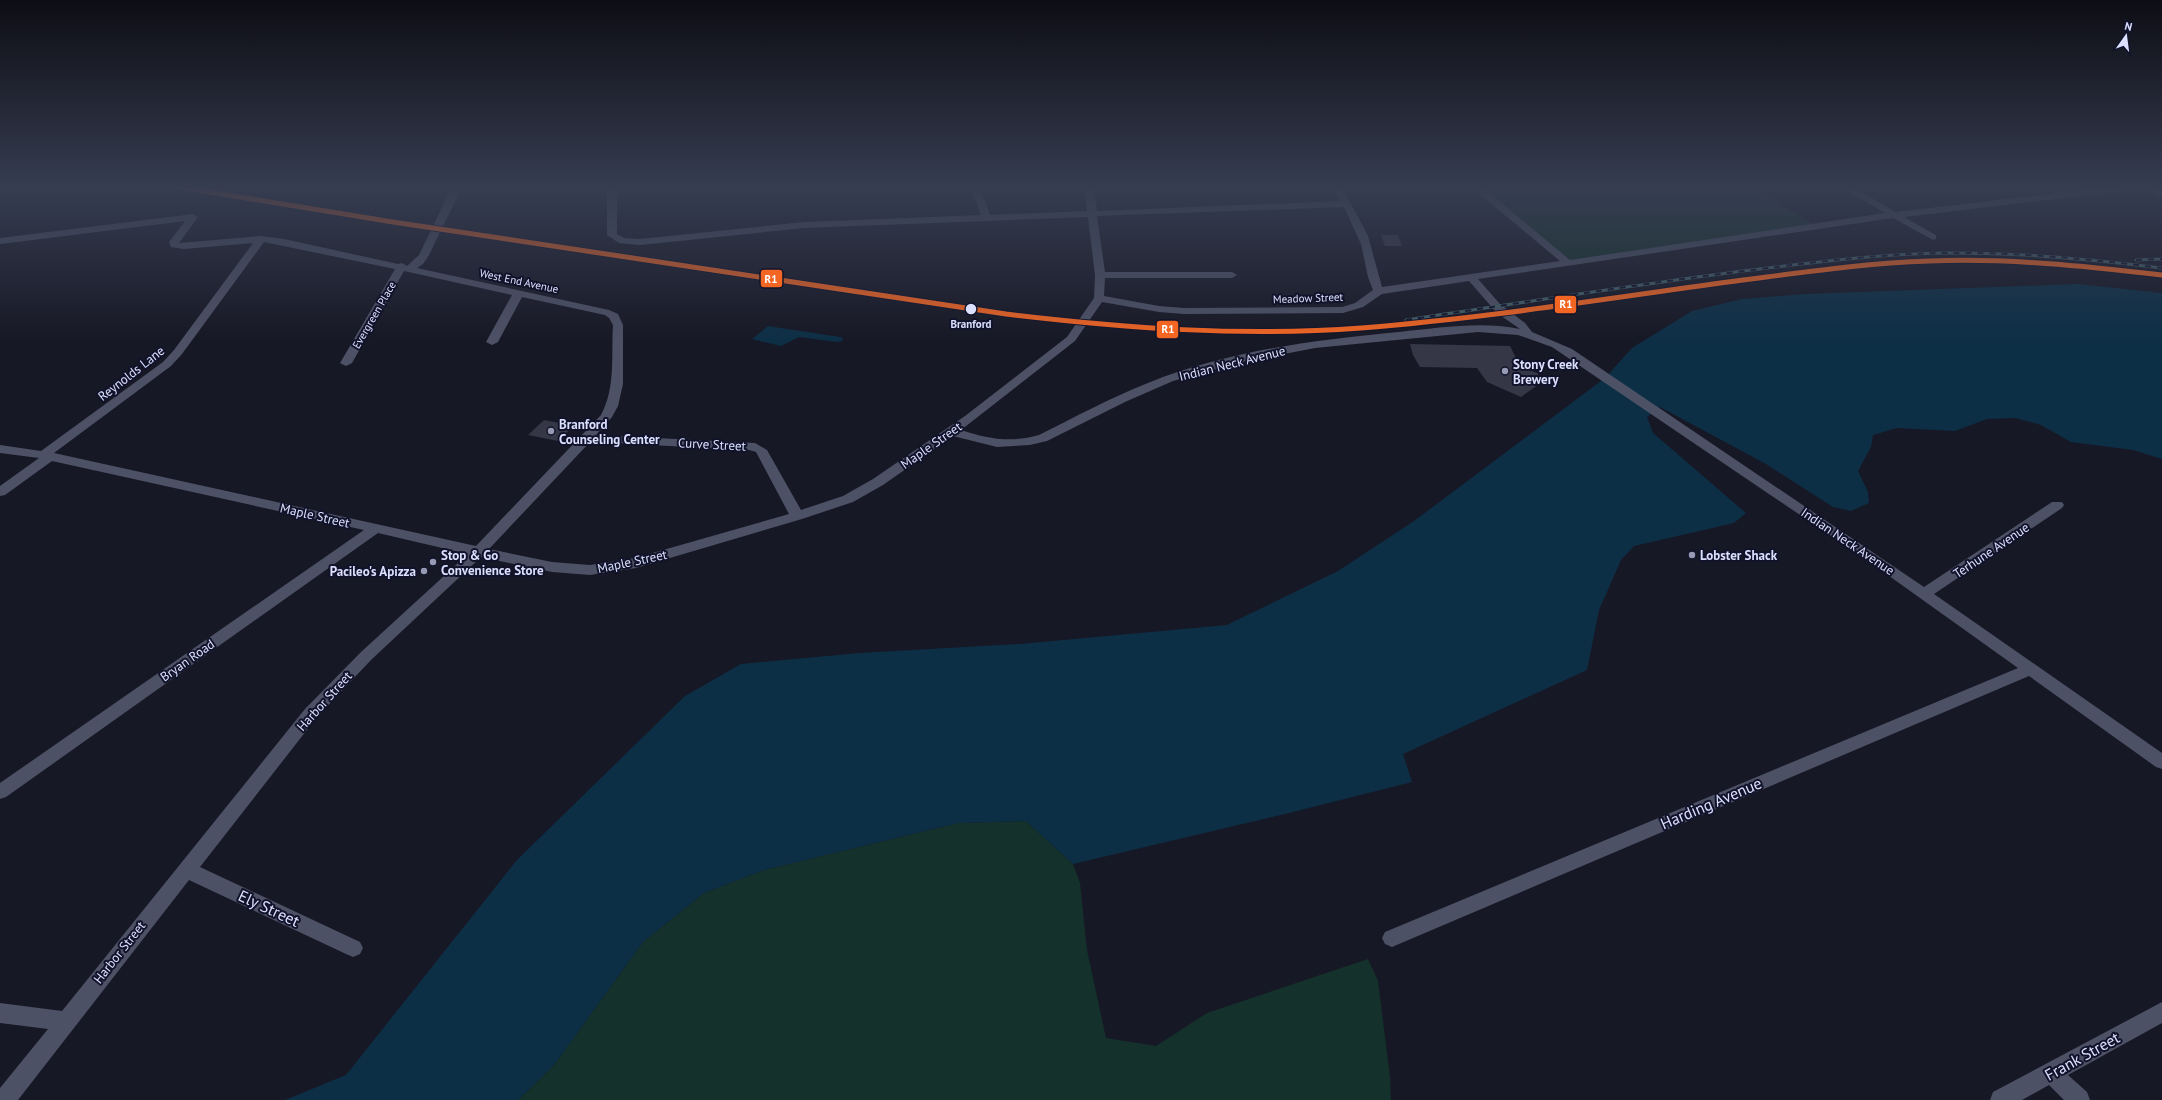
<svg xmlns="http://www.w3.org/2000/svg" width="2162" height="1100" font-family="'PT Sans',sans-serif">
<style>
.green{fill:#14312b}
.water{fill:#0d2f46}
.building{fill:#353746}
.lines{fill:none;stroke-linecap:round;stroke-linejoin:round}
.minor{fill:#4d5165;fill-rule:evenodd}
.major{fill:#53526b;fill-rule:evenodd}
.rail-casing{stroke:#425e66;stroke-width:3}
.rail{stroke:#11132b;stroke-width:2;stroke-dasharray:6;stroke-linecap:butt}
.rail-1-casing{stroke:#11132b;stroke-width:7}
.rail-1{stroke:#f26522;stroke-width:5}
.stop-dot{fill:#dbe0ff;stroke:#11132b;stroke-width:1.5}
.poi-dot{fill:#969ab3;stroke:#11132b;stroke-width:1.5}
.labels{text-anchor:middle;stroke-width:4;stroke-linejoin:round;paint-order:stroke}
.far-street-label{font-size:11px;fill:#dbe0ff;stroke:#11132b}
.far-stop-label{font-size:11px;font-weight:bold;fill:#dbe0ff;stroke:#11132b}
.street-label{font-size:13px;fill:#dbe0ff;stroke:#11132b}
.poi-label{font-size:13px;font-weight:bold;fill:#dbe0ff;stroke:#11132b;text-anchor:start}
.near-street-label{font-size:16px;fill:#dbe0ff;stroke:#11132b}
.line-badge{stroke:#11132b;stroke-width:1.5}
.badge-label{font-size:11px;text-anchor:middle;font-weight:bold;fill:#fff}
</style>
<rect width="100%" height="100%" fill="#171825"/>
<path class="green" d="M1542,187H1753L1818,227L1569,264L1485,194Z
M1026,821L1073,864L1080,883L1087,950L1106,1038L1156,1046L1207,1013L1368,959L1378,981L1390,1077L1391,1100H518L554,1065L643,942L704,893L764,870L958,823Z"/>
<path class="water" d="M2078,284L2162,293V459L2133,450L2071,442L2041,425L2015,418L1987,419L1955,431L1897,428L1873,435L1871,447L1858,471L1868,492L1869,503L1851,511L1833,507L1766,464L1660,407L1647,417L1653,433L1746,513L1734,523L1634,546L1621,560L1599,610L1587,670L1403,754L1412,782L1285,814L1073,864L1026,821L958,823L764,870L704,893L643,942L554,1065L518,1100H285L346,1075L517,860L685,696L741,664L860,653L1020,644L1227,625L1338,571L1414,521L1605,378L1632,348L1692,311L1742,299L1805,294Z
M768,326L840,337L843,338L842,341L837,342L799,337L781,346L752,339Z"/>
<path class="building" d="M1381,235H1398L1402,246H1385Z
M1410,344L1510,346L1520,366L1539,374L1534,378L1542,382L1521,397L1487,382L1477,368L1420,367L1413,355Z
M544,420L574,426L558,441L528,435Z"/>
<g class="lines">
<path class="minor" d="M452,187H462L429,255L423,264L417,268L609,310L618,314L623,325V384L618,406L612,417L596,435L755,443L767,450L801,510L843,496L873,479L965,416L1067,337L1094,298L1095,275L1088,217L804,228L640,245L619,243L607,235V187H617V234L624,238L640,239L804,222L981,215L970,187H980L990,215L1087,211L1084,187H1094L1097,211L1341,201L1331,187H1341L1355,211L1368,236L1382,287L1560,261L1471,187H1482L1570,260L1885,213L1841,187H1853L1896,212L2107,187H2135L2130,190L1904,217L1936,235V239L1933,240L1893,218L1478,279L1500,304L1525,323L1532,332L1572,349L1924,587L2052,502H2062L2064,505L2062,508L1934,594L2162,753V769L2156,767L2029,676L1399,944L1392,947L1385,944L1382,938L1385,932L2018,668L1871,563L1552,347L1518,335L1478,332L1315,348L1242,362L1173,381L1125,402L1047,441L1030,445L997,447L953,436L883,485L853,502L802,519L636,568L590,575L552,572L481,557L371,660L317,717L200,867L360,942L363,948L360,954L353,957L346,954L189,880L18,1100H0V1088L48,1029L0,1023V1003L62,1011L305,709L361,652L468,554L378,533L6,797L0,799V783L364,530L52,461L5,495L0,496V486L39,458L0,453V445L41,451L163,362L174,350L253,243L184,249L171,247L169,242L185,221L0,244V238L193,214L198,217L179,243L261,236L284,239L398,264L402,263L407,266L419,255ZM1344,207L1361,244L1368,277L1373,290L1355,303L1342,307L1184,308L1159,306L1104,296L1105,278H1232L1237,275L1232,272H1105L1097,216ZM264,242L395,269L340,363L346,366L352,363L404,271L512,295L486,342L492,345L498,342L522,297L605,315L609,318L613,325C611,356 616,387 601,415L476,546L54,453L171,366L182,354ZM1469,281L1497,313L1520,329C1480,321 1439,328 1399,332C1314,340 1227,351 1148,383C1110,398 1075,417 1039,435C1011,443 988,439 961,430L1075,341L1102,302L1159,312L1184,314L1343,313L1363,307L1382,294ZM590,442L749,450L756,452L789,514L635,558L590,565L552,562L489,549Z
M2162,1002V1023L2068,1075L2087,1092L2090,1100H2064L2049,1085L2022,1100H1990L1993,1092Z"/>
<path class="major" d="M2143,187L2162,189V197L2145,189Z"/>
<defs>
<path id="rail" d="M2136,260L2162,259
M1406,320C1513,304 1620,287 1728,273C1800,264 1872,254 1945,253C2017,252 2090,259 2162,268"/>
</defs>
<use href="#rail" class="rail-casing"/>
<use href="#rail" class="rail"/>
<defs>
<path id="rail-1" d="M179,187L393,222L1006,314C1124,328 1242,337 1361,328C1489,318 1616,297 1743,280C1805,272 1867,263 1929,261C2007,258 2085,266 2162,275"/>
</defs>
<use href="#rail-1" class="rail-1-casing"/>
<use href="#rail-1" class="rail-1"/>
</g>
<linearGradient id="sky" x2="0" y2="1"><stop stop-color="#0d0d14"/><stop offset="0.55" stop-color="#363d51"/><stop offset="1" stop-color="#363d51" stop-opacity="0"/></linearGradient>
<rect width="2162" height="341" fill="url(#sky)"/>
<circle class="stop-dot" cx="971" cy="309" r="6"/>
<g class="poi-dot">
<circle cx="1505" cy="371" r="4"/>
<circle cx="551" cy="431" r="4"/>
<circle cx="1692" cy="555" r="4"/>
<circle cx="433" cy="562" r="4"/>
<circle cx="424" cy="571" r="4"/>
</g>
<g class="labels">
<g class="far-street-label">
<text transform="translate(519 281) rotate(12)" y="4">West End Avenue</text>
<text transform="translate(1308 298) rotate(-2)" y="4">Meadow Street</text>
<text transform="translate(374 315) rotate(-60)" y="4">Evergreen Place</text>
</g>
<g class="far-stop-label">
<text x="971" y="328">Branford</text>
</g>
<g class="street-label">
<text transform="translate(1232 363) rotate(-14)" y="5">Indian Neck Avenue</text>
<text transform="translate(131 373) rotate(-38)" y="5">Reynolds Lane</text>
<text transform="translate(712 444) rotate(3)" y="5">Curve Street</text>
<text transform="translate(931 445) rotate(-35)" y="5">Maple Street</text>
<text transform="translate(315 515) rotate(13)" y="5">Maple Street</text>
<text transform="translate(1848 541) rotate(34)" y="5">Indian Neck Avenue</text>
<text transform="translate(1991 550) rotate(-34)" y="5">Terhune Avenue</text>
<text transform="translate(632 561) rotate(-12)" y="5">Maple Street</text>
<text transform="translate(187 660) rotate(-35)" y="5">Bryan Road</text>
<text transform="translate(324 701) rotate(-48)" y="5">Harbor Street</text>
<text transform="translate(119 952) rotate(-52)" y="5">Harbor Street</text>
</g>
<g class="poi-label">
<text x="1513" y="369">Stony Creek<tspan x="1513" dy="15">Brewery</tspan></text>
<text x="559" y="429">Branford<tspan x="559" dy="15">Counseling Center</tspan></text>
<text x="441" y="560">Stop &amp; Go<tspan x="441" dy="15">Convenience Store</tspan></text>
<text x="1700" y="560">Lobster Shack</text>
<text x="416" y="576" text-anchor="end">Pacileo's Apizza</text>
</g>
<g class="near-street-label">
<text transform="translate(1711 803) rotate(-23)" y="6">Harding Avenue</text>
<text transform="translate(269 908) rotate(25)" y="6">Ely Street</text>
<text transform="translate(2082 1056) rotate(-29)" y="6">Frank Street</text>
</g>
</g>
<g class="line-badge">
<rect x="760" y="269" width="23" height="19" rx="4" fill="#f26522"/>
<rect x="1554" y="295" width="23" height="19" rx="4" fill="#f26522"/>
<rect x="1156" y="320" width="23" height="19" rx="4" fill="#f26522"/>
</g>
<g class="badge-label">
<text x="771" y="283">R1</text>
<text x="1566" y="308">R1</text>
<text x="1168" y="333">R1</text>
</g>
<g transform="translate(2126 36) rotate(14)" stroke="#11132b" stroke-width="3" paint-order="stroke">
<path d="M0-3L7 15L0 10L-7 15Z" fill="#dbe0ff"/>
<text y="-6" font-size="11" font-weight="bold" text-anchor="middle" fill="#dbe0ff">N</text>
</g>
</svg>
